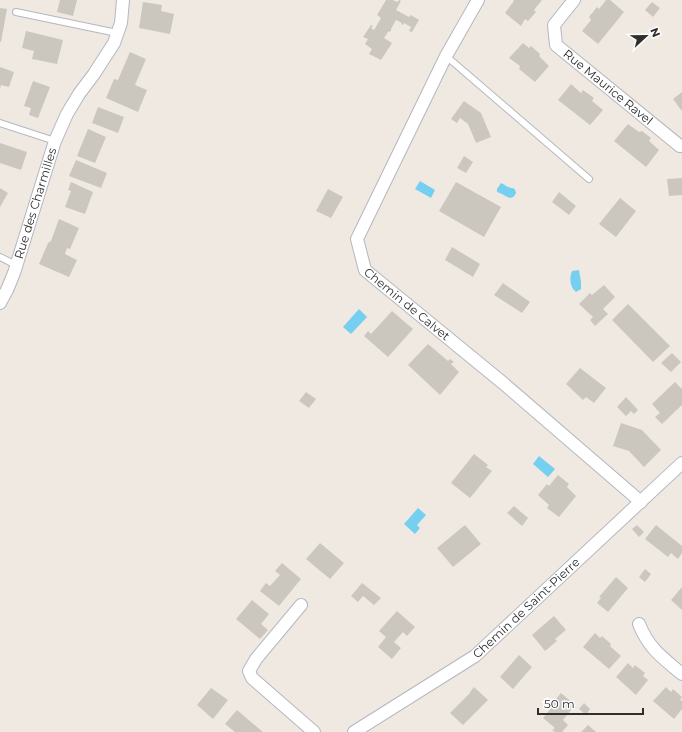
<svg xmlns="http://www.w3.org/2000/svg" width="682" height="732" font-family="Montserrat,sans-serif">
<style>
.water{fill:#75cff0}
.building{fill:#cbc7bf}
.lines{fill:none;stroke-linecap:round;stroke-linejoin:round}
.lane-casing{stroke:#b4b7c1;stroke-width:8}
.street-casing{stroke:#b4b7c1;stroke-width:14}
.lane{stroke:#fff;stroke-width:6}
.street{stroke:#fff;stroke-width:12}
.labels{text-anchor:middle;stroke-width:3;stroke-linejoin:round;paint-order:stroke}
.street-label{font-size:12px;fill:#2e2e2e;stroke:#fff}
</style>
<rect width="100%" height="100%" fill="#efe9e1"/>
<path class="water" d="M420,181L435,190L431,198L415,189Z
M501,183C503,184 505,185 506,186C511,189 515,186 516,193C511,204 504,193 497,192V189Z
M579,270L581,282V289L576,292C570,287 569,279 572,271Z
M359,309L367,317L351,334L343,327Z
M539,456L555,469L548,477L533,464Z
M418,508L426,515L417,525L420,528L415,534L404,524Z"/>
<path class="building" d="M60,0H77L73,16L57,12Z
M386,0H393L397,2L399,0L401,1L396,10L409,17L411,15L419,20L412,32L409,31L411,27L404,23L403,25L401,24L402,23L396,20L391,29V31L388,32L384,38L392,43L381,60L369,54L372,49L365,44L368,39L363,37L371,25L373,26L371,28L374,30L381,18L377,15Z
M513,0H542L534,10L536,12L528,21L525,19L521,26L505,13L514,1Z
M606,0H610L624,12L598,44L582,31L591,20L589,17L597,7L599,9Z
M143,2L162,5L161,11L174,14L170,34L139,28Z
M652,2L660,8L653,17L645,10Z
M0,8L7,9L1,42H0Z
M26,31L63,40L57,64L32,59L34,51L22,48Z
M523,43L529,48L531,46L540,54L539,56L549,66L535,82L519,69L520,66L509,58Z
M130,52L146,59L135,85L147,90L138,112L106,98L114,79L118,80Z
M0,67L14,72L9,87L1,85L0,89Z
M33,81L50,87L38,118L29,115L31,108L24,106Z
M571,84L581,93L583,90L594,98L592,101L603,110L590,125L558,100Z
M682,92V111L673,99Z
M464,101L481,113L491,137L476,143L468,124L460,118L457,123L451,119Z
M98,107L124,117L118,133L92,123Z
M628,124L639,132L642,131L651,138L649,141L659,150L646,167L614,141Z
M88,129L106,137L95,163L77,156Z
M0,143L27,152L21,170L0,163Z
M464,156L473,162L466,173L457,168Z
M76,160L107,173L101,188L69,176Z
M682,178V195L669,196L667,179Z
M71,182L93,192L85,214L65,207L71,191L68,190Z
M456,182L501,207L484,237L439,211Z
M0,188L8,193L0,207Z
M328,189L343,197L331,218L316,211Z
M559,192L576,206L569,215L552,202Z
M620,198L636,211L616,237L599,224Z
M59,219L79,228L70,249L67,248L65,254L77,260L69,277L39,264L48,243L51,241Z
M452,247L480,264L473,277L445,260Z
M503,283L530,302L522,313L494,295Z
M604,285L615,297L603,309L608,314L595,326L590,320L593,317L579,304L590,293L592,295Z
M628,304L670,346L653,362L612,320Z
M392,311L413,329L388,357L364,336L368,331L371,334Z
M428,344L448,361L450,359L454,362L451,364L459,372L440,395L408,365Z
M672,353L681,362L671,372L661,363Z
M580,368L606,388L594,403L586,397L583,400L566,384Z
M675,382L682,389V405L662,424L655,417L660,413L652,404Z
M306,392L316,399L309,408L299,401Z
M626,397L638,410L634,414L631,411L626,416L617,407Z
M621,423L642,430L661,450L644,467L629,451L613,446Z
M474,454L488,465L486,467L492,471L470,498L451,483Z
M558,475L569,484L567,487L576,496L559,517L547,508L549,505L538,495L547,484L549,486Z
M514,506L528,518L522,526L507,513Z
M465,525L481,544L453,567L437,548Z
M637,525L644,532L639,537L632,529Z
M656,525L682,546V553L678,559L671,553L668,557L645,539Z
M320,543L344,563L330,579L306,559Z
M282,563L301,579L279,606L260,591L266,583L270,586L280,575L275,571Z
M645,569L651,574L645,582L639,577Z
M616,577L628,588L608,612L597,603L601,598L599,597Z
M362,583L381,598L374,605L363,596L358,602L351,596Z
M682,587V610L671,600Z
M252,600L269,614L261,624L268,630L260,639L236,619Z
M397,611L415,627L407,636L403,632L394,642L401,648L392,659L378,647L386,637L379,631Z
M554,616L566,630L555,639L557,641L545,651L532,635Z
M595,633L600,638L602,636L611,644L610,646L621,656L609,669L583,647Z
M519,655L532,667L513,689L500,677Z
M628,663L633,668L635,665L645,673L643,676L648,680L636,695L616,677Z
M474,687L488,700L463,725L450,713L470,693V692Z
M666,687L671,692L673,689L682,697L680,700L682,701V709L674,719L653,701Z
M211,688L228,700L213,719L197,705Z
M561,693L575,705L563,720L568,725L562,732H555L552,730L555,728L543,718L552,707L550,706Z
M584,703L590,709L586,715L579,709Z
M237,710L257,727L263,732H235L225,724Z
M588,725L596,732H581Z"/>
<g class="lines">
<defs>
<path id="lane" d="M16,12L117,33
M446,56L589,179
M0,123L55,141
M0,257L16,265"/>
<g id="street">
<path id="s1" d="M478,0L446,56L357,239L365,270L503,383L641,502"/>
<path id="s2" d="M574,0L554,25L556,45L680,146H682"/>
<path id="s3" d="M0,303L7,290L14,273L55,141L67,114L79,94L94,74L114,43L121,23L123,0"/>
<path d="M301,605L256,659L249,671L252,678L314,732"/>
<path d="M639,624C649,649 663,658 682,674"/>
<path id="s4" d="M354,732L475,656L682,463"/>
</g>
</defs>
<use href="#lane" class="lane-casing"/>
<use href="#street" class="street-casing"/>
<use href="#lane" class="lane"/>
<use href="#street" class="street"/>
</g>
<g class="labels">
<g class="street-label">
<text dy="4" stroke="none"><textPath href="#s2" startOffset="119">Rue Maurice Ravel</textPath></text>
<text dy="4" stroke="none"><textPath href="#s3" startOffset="106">Rue des Charmilles</textPath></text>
<text dy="4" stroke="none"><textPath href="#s1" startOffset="354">Chemin de Calvet</textPath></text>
<text dy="4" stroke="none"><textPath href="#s4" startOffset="213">Chemin de Saint-Pierre</textPath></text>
</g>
</g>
<g transform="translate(646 36) rotate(68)" stroke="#ffffff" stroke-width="3" paint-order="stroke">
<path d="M0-3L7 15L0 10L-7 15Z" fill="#2e2e2e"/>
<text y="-6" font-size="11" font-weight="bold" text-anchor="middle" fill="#2e2e2e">N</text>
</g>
<path d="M538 708v6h105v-6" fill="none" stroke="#2e2e2e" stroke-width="2"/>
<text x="544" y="708" font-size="12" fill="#2e2e2e" stroke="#ffffff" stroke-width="3" paint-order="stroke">50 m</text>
</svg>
